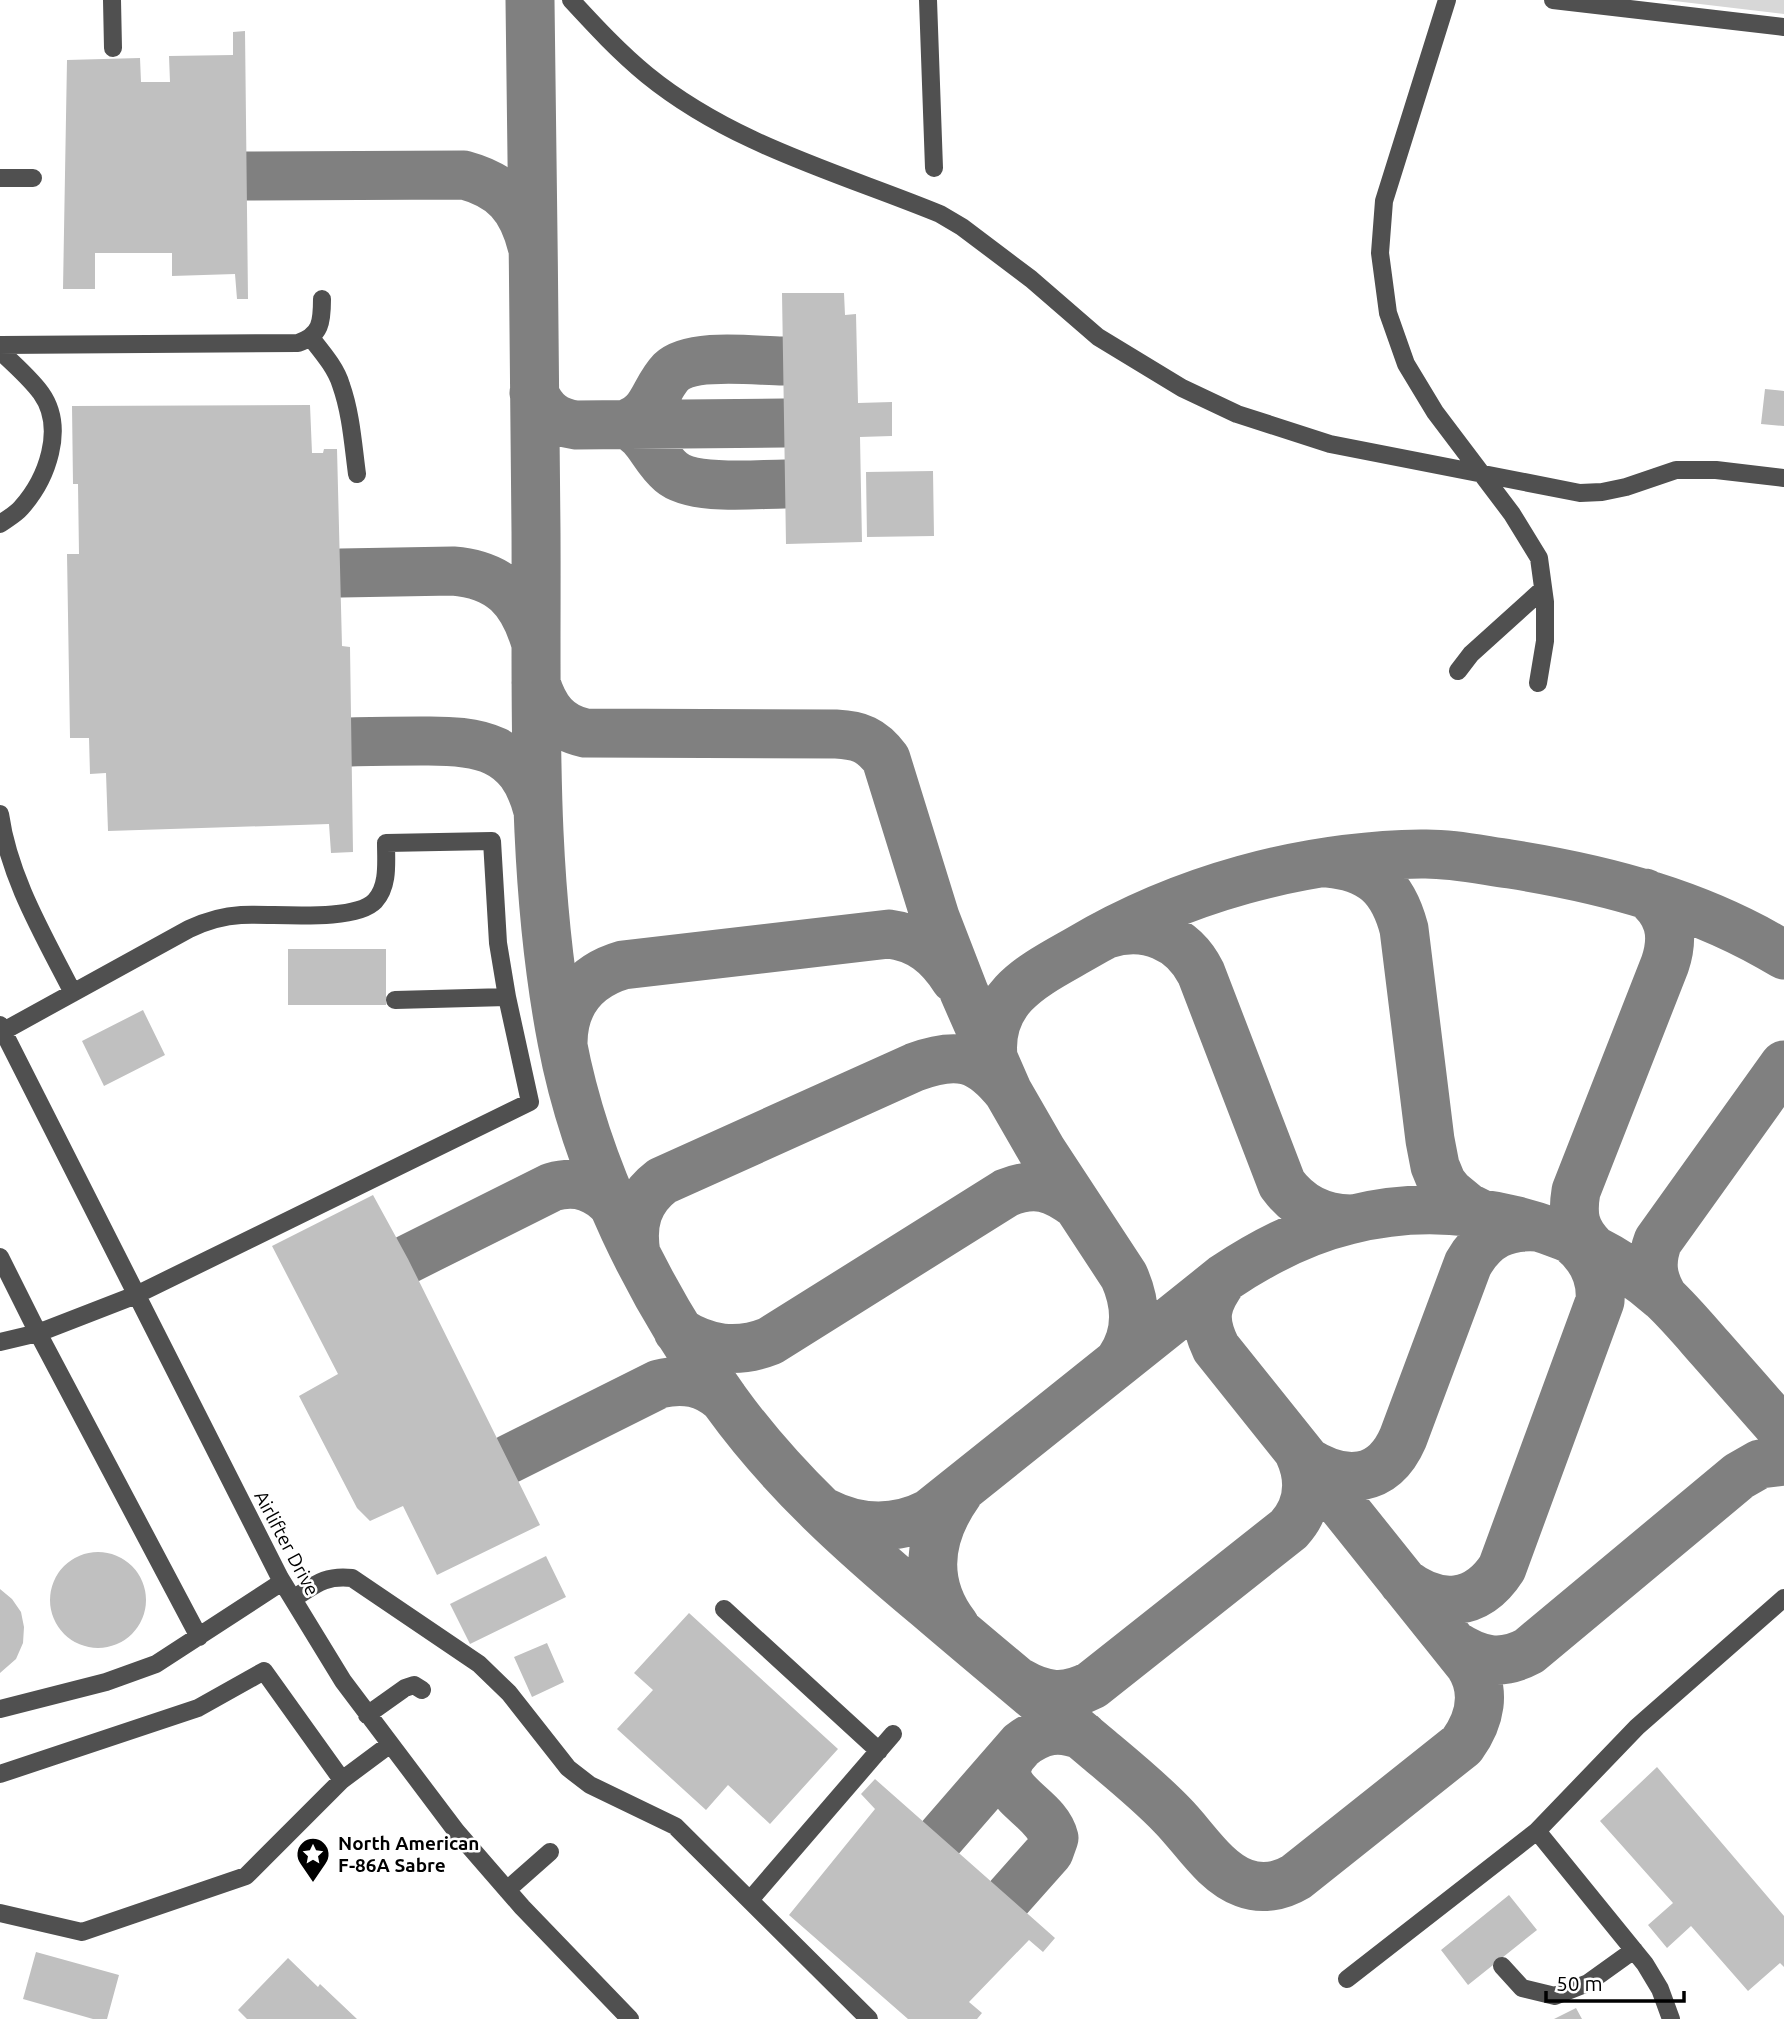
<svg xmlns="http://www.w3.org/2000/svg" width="1784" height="2019" font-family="Ubuntu,sans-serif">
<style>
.green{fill:#d7d7d7}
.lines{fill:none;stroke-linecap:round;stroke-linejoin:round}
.taxiway{stroke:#808080;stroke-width:49}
.building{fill:#c0c0c0}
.minor{stroke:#505050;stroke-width:18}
.labels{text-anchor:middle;stroke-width:5;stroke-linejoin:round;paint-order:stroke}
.street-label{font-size:19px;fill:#000;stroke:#fff}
.poi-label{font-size:19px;font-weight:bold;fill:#000;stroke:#fff;text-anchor:start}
</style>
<rect width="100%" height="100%" fill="#fff"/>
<path class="green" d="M1666,0H1784V14Z"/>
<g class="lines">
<path class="taxiway" d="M530,0C532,177 535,355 536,532C537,702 530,874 562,1041C586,1169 650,1297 726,1402C783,1481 854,1544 928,1606C984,1654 1041,1701 1098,1749C1123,1770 1149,1791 1172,1815C1194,1837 1214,1872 1244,1883C1262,1890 1281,1886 1296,1877L1462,1745C1480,1720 1487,1691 1469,1664L1216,1348C1202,1319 1205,1304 1224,1278
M246,176L464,175C504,186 522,206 532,246
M534,393C543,412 554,422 576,425L784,423
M626,424C653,416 654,390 671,372C692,352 756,361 783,361
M626,424C650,436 652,456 671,472C693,491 755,484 785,484
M341,573L453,571C501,575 523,599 536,644
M536,683C544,709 557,727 585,733L836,734C859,735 872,740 886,759L935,917L964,992L1008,1092L1042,1151L1124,1276C1137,1305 1138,1334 1120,1360
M350,742C374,741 397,741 421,741C479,740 522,746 538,811
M1328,863C1372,867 1393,887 1404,929L1430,1140L1435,1166L1442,1183L1450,1193L1467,1207L1481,1214
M1107,934C1146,922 1183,937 1201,973L1282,1184C1299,1207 1321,1218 1350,1219
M563,1043C563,1004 585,976 623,965L889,934C920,938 939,954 955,979
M993,1057C987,997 1034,975 1078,950C1181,889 1301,856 1421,854C1450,853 1481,860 1510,864C1605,879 1701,904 1784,955
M1592,1248C1574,1230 1572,1215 1576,1191L1665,964C1675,934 1669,912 1645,893
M636,1254C631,1224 637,1200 662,1181L915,1067C958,1051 980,1057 1008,1092
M408,1259L552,1187C577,1180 598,1187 615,1207
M1664,1298C1652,1279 1650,1262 1658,1241L1784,1065
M678,1331C707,1350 737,1354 770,1341L1006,1193C1035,1181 1053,1187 1077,1205
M509,1459L659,1384C684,1378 705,1382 724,1399
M1306,1461C1344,1485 1383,1484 1403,1438L1468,1264C1484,1236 1505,1225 1537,1227
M824,1512C859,1530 895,1531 930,1513L1224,1278C1263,1252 1303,1231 1349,1220C1457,1192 1580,1224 1663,1297C1680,1313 1695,1331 1710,1348C1735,1376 1759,1404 1784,1432
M1403,1582C1438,1609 1477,1607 1502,1568L1600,1301C1602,1276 1591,1255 1571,1239
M955,1626C921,1582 929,1534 959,1492
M1453,1644C1479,1661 1501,1666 1529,1651L1739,1476L1760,1464L1784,1461
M1019,1682C1045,1697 1065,1699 1092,1685L1289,1529C1309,1507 1311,1479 1299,1453
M941,1837L1021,1745C1041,1729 1060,1726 1083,1736
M1009,1897L1049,1852L1054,1838C1046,1805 991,1793 1011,1757"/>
</g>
<path class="building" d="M245,31L248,299H237L235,274L172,276V253H95V289H63L67,60L140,58L141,82H170L169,56L233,55V32Z
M782,293H844L845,315L856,314L858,403L892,402V436L860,437L862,542L786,544Z
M1765,389L1784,391V426L1761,424Z
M310,405L312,453H323L324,449H337L342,646L350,647L353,852L331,853L329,824L108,831L106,773L90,774L89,738H70L67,554H79L78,484H73L72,406Z
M933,471L934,536L867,537L866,472Z
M288,949H386V1005H288Z
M143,1010L165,1055L104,1086L82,1041Z
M373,1195L408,1259L540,1525L437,1575L403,1506L370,1521L357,1508L299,1396L338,1374L272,1246Z
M50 1600a48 48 0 1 1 96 0a48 48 0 1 1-96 0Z
M546,1556L566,1597L470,1644L450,1604Z
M0,1589L12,1599L21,1612L24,1627L23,1643L16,1659L0,1673Z
M689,1613L838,1749L770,1824L728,1785L706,1810L617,1729L653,1690L634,1673Z
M547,1643L564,1682L532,1697L514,1657Z
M1657,1767L1784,1916V1967L1780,1963L1748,1991L1691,1926L1667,1948L1648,1925L1673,1903L1600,1821Z
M875,1779L1055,1938L1043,1952L1029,1940L969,2002L982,2013L977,2019H908L789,1915L875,1809L861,1794Z
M1509,1895L1537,1930L1468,1985L1441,1950Z
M36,1952L119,1975L107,2019H93L23,1999Z
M288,1958L318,1987L320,1984L357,2019H247L238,2010Z
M1576,2008L1582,2019H1554Z"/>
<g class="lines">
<path class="minor" d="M112,0L113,48
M571,0C595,26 619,52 647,75C733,145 840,173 940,214L962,227L1031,279L1098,337L1182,388L1237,414L1330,444L1580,493L1602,492L1626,487L1676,470H1716L1784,478
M928,0L934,168
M1447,0L1384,201L1380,253L1388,313L1406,364L1435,412L1512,514L1539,558L1545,602V641L1538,683
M1553,0L1784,27
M0,178H33
M311,338C322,352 336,368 341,385C351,413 353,444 357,474
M0,345L298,343C321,335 322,322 322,299
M0,351C14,364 30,378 41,393C66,428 47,479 21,508C16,514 7,519 0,524
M1458,671L1471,654L1543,589
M0,814C9,878 44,936 73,993
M0,1025L280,1578L343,1681L456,1831L522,1907L630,2019
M0,1033L189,929C206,921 221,916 241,915C272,913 354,923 375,901C389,886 386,862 386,843L492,841L498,943L507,997L395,1000
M0,1257L38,1333L199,1637
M0,1342L38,1333L136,1295L530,1102L507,997
M293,1599C315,1585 324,1575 352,1578L479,1664L509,1693L568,1768L590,1785L675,1826L869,2019
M724,1609L879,1751
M0,1709L106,1682L156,1664L282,1582
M367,1715L405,1688L414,1685L422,1690
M0,1774L198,1708L264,1671L342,1780L389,1745
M507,1890L550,1852
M750,1900L893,1734
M0,1913L82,1932L246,1876L342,1780
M1502,1966L1522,1988L1555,1996L1588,1983L1634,1950
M1347,1979L1537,1831
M1671,2019L1660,1989L1645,1964L1537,1831L1637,1727L1784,1598"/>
</g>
<defs>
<symbol id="sight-pin" viewBox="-11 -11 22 30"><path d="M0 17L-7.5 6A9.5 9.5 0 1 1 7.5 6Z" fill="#000" stroke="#fff"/><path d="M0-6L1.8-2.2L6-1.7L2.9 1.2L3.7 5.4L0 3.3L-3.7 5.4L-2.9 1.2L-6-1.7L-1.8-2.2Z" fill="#fff"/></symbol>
</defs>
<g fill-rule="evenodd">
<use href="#sight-pin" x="294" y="1835" width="38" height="52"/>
</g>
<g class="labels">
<g class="street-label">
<text transform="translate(287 1543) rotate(62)" y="7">Airlifter Drive</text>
</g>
<g class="poi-label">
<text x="338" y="1850">North American<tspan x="338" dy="22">F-86A Sabre</tspan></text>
</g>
</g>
<path d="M1546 1991v10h138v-10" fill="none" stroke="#000000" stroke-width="3.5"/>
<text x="1556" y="1991" font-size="21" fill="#000000" stroke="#ffffff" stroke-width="5" paint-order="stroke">50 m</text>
</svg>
